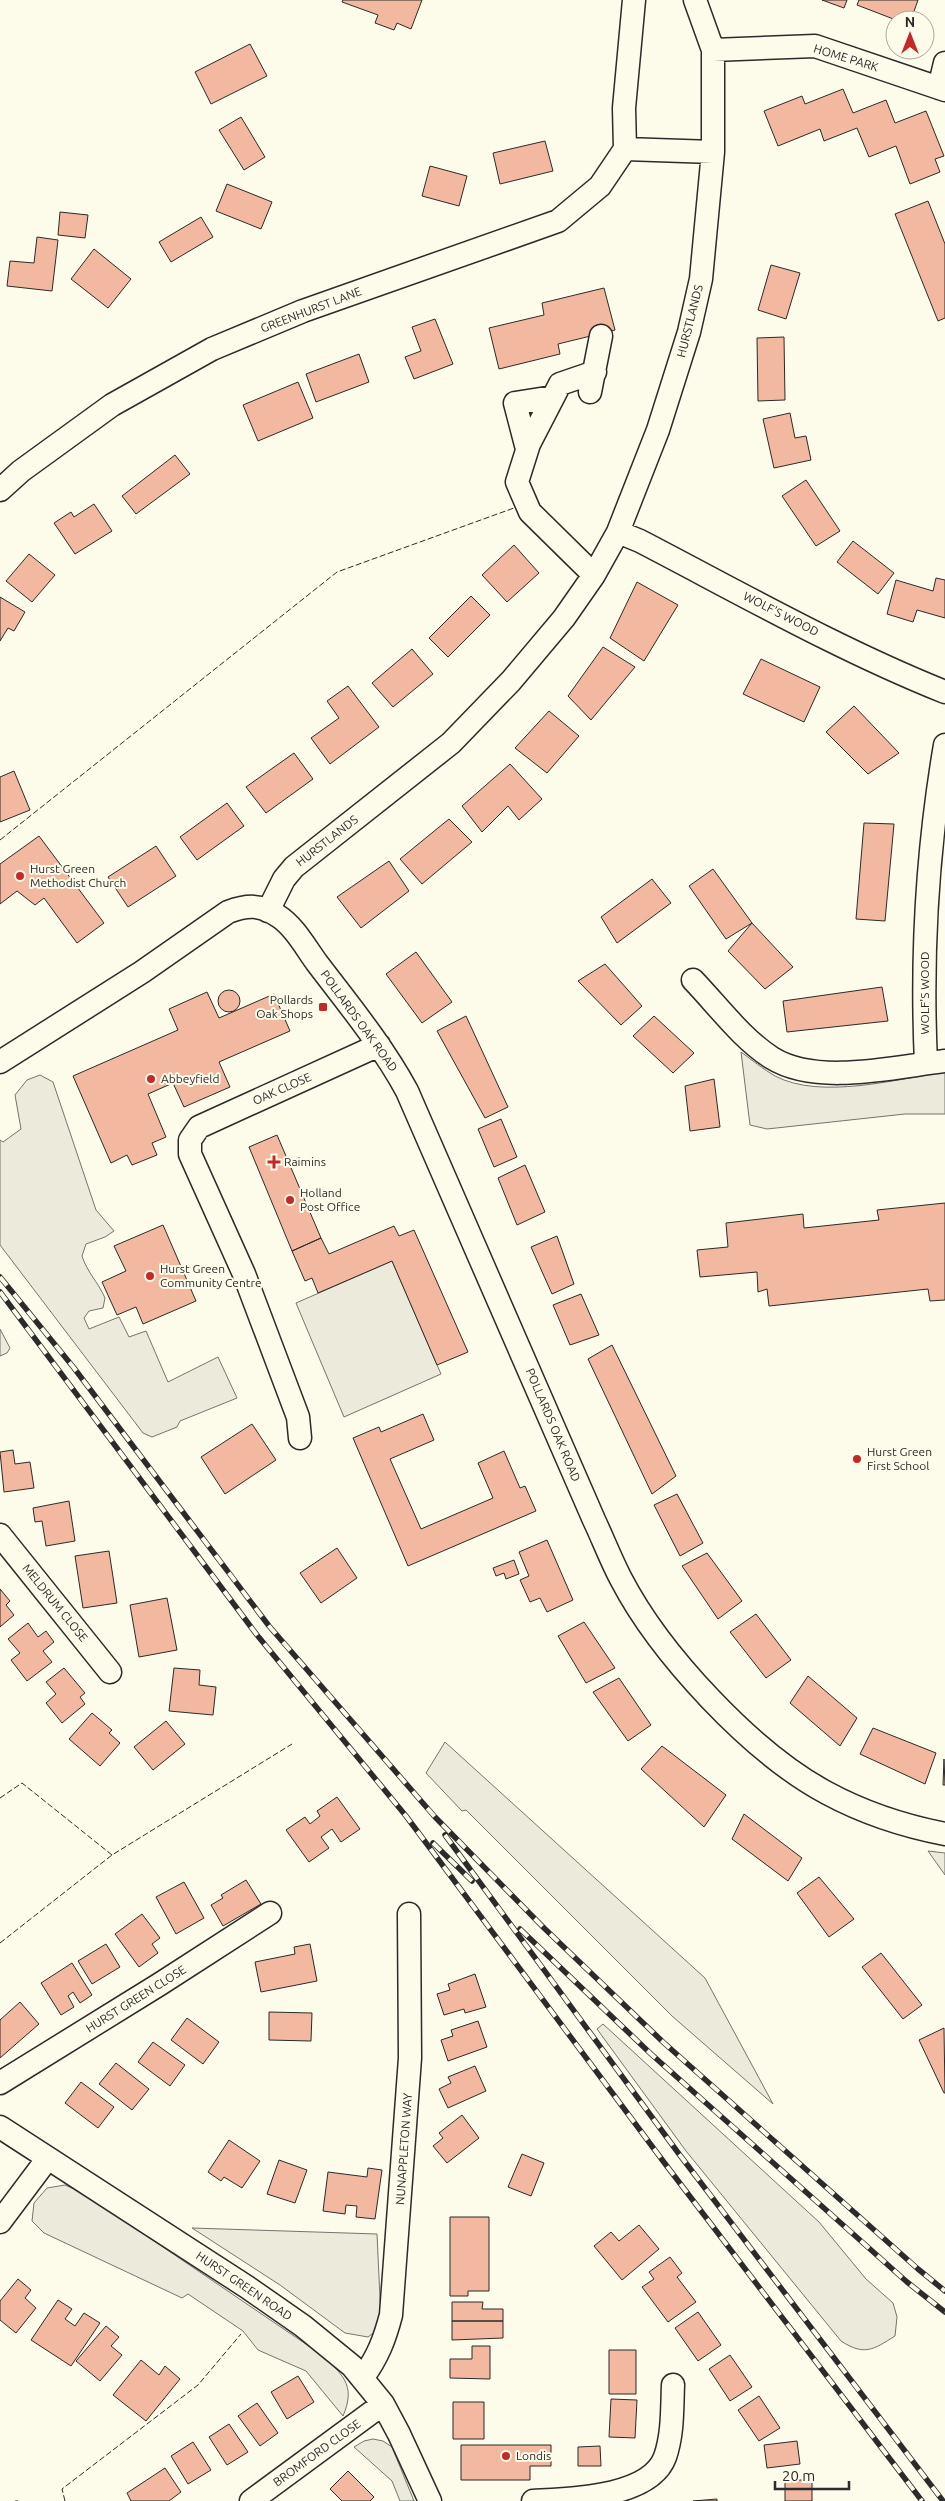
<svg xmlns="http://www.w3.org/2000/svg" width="945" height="2501" font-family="Ubuntu,sans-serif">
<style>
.green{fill:#ecebdb;stroke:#74746e}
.building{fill:#f2b8a0;stroke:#2b2b2b}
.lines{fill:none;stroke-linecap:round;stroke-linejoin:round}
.minor-casing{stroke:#2b2b2b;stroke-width:25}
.minor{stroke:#fdfbea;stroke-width:22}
.rail-casing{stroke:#2b2b2b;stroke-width:5.5}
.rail{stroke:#fdfbea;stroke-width:4;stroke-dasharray:11;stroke-linecap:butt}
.fence{stroke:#2b2b2b;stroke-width:1;stroke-dasharray:6 2.5;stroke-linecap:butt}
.poi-dot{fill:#c62828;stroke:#fdfbea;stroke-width:2}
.labels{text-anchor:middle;stroke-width:4;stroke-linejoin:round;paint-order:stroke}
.street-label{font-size:12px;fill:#2b2b2b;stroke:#fdfbea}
.poi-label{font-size:12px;fill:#2b2b2b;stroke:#fdfbea;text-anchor:start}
</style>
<rect width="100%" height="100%" fill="#fdfbea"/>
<path class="green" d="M741,1052C752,1060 763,1069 775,1076C821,1100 896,1079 945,1072V1114H905L767,1129L750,1125Z
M40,1075L53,1082L96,1210L114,1231L105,1237L86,1244L82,1256C87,1272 98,1282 105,1298L103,1308L89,1311L84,1318L89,1329L119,1317L129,1337L146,1331L168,1382L218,1357L237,1398L180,1421L177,1427L152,1437L143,1433L0,1245V1140L3,1142L21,1129L15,1095L27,1080Z
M392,1261L441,1374L344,1417L296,1303Z
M0,1329L10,1348L7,1353L0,1356Z
M445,1742L705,1978L773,2104L672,2016L466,1810L462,1811L426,1773Z
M928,1851L945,1853V1875Z
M603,2024L819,2222L866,2279L893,2303L897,2317L895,2336C873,2350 864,2356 841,2341L686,2151L597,2029Z
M65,2185L85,2194L319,2353C341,2373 357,2384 343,2416L306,2371L258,2350L243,2331L188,2294L182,2298L44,2233L32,2221L34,2203L47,2188Z
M192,2228L377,2234L381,2320L376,2331L368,2337L345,2333L280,2285Z
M373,2439L383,2441L392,2447L414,2501H400L392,2481L354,2447L364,2441Z"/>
<path class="building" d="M343,0H422L411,29L397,23L394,30L375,23L378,15L342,2Z
M822,0H847L844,8Z
M859,0H918L911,20H896L857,5Z
M250,44L267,76L211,104L195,72Z
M843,89L853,113L886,100L895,123L926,111L944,156L935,159L940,172L910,184L896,146L869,157L857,128L824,141L820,129L778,146L764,111L802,96L805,104Z
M241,117L265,157L244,170L219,130Z
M545,141L553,171L500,184L493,153Z
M430,166L467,176L459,206L422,196Z
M227,184L272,202L261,229L216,211Z
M928,201L945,244V318L938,321L895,214Z
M60,212L88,215L85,238L58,235Z
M201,217L213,237L171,262L159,242Z
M37,237L58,240L52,291L7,286L10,261L34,263Z
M94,249L131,279L108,308L71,279Z
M771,265L800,273L786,319L758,310Z
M604,288L615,330L558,344L560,354L499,369L489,328L544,315L542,303Z
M435,319L453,364L414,379L405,357L421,351L412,327Z
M784,337L785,400L758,401L757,338Z
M359,354L369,382L316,402L306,374Z
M298,382L313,418L258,441L243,405Z
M790,413L795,438L806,436L811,460L774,468L763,419Z
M175,455L190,474L136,514L122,496Z
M806,480L840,531L816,546L782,496Z
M94,504L112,531L75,554L54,523L71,512L74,517Z
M853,541L894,573L878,594L837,562Z
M514,545L539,573L507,602L482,575Z
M29,554L55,575L32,602L6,581Z
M936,578L945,580V618L917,610L913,622L887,614L896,580L933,591Z
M637,582L678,605L644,661L610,638Z
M471,596L490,615L448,657L429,638Z
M0,597L25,612L14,631L8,628L0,641Z
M603,647L635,667L591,720L568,696Z
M412,649L433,674L393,707L372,683Z
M761,659L820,687L804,722L743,694Z
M348,686L379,727L330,764L311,738L339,718L327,701Z
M854,706L899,753L868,774L826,732Z
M549,711L579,736L547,773L515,748Z
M294,753L313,779L266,813L246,787Z
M510,764L542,799L519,820L508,806L482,832L462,806Z
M14,771L30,810L0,822V777Z
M227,803L244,826L197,860L180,837Z
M449,819L472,842L422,884L400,859Z
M864,823L894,824L885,921L856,919Z
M39,836L104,923L77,943L44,898L35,905L17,891L0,904V864Z
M156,846L176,876L128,907L108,877Z
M389,861L409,891L361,928L337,897Z
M713,869L752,923L726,939L689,886Z
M652,879L671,903L617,943L601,917Z
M752,923L793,967L765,989L728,951Z
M416,952L452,1002L422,1023L386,974Z
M605,964L642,1006L621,1025L578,981Z
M882,987L888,1021L787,1032L783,1001Z
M218 1001a11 11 0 1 1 22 0a11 11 0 1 1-22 0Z
M207,992L219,1018L274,994L290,1031L219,1062L230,1087L184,1107L173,1083L148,1094L166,1137L152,1143L157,1155L132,1165L127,1155L111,1163L73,1076L178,1030L169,1009Z
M466,1016L508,1107L485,1118L437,1031Z
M654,1016L694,1053L673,1073L633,1036Z
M714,1079L720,1127L690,1131L685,1086Z
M501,1119L517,1157L494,1167L478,1129Z
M277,1135L321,1238L292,1251L249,1147Z
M525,1165L545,1212L517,1225L498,1178Z
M945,1203V1300L930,1301L928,1289L769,1306L767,1289L758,1292L757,1272L700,1277L697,1250L728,1247L726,1223L803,1214L804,1228L879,1220L877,1210Z
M163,1225L196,1301L143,1324L136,1307L117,1315L102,1282L126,1271L114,1246Z
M394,1226L399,1236L414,1230L468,1352L437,1365L392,1261L318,1293L312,1278L305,1281L292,1251L321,1238L329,1254Z
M557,1236L574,1284L552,1294L531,1247Z
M581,1294L599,1335L570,1345L553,1305Z
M612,1345L676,1476L652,1494L588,1359Z
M423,1414L434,1440L390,1459L421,1529L493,1498L478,1463L504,1451L520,1488L525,1486L536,1511L408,1566L353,1438L379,1427L381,1432Z
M252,1424L276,1460L225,1494L201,1457Z
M13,1450L15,1464L30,1462L34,1488L4,1492L0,1452Z
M677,1494L703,1543L680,1556L654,1505Z
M69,1501L75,1541L46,1546L42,1521L35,1522L33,1508Z
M547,1540L573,1600L547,1612L540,1598L530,1602L520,1580L529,1576L519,1552Z
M337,1548L357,1578L321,1603L300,1573Z
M109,1551L117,1603L83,1608L75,1556Z
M707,1553L742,1601L718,1619L682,1566Z
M514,1560L519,1574L506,1579L504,1573L496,1576L493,1568Z
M0,1589L10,1601L6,1605L14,1615L0,1627Z
M167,1598L177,1650L139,1657L130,1605Z
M756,1614L791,1660L766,1678L730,1632Z
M584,1622L615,1668L586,1683L558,1636Z
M28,1623L38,1637L46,1631L54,1642L43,1651L52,1662L27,1681L11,1660L20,1653L8,1639Z
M64,1668L85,1693L80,1697L85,1704L62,1723L46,1703L56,1694L46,1682Z
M174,1668L200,1670L199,1685L216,1687L213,1715L169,1711Z
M808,1676L857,1718L840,1746L790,1703Z
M619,1678L651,1725L628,1741L593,1692Z
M92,1713L112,1730L109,1733L120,1743L100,1766L69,1739Z
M166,1721L185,1744L153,1770L134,1747Z
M873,1728L936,1753L925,1784L860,1754Z
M662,1746L726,1795L704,1827L641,1769Z
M944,1759L945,1785H943Z
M337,1797L360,1829L341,1842L332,1829L321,1837L329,1848L309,1862L286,1830L305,1817L310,1824L320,1816L317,1811Z
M744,1814L802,1858L788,1881L732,1839Z
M819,1877L854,1919L829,1937L797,1893Z
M246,1880L261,1904L223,1926L211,1905L223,1898L221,1895Z
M184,1882L204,1918L176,1934L156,1897Z
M142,1914L160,1938L152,1944L158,1953L139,1967L115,1934Z
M106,1944L120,1967L92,1984L78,1961Z
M310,1944L317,1981L261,1992L255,1962L295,1954L294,1947Z
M881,1953L922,2005L903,2019L862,1967Z
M72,1963L92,1995L80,2003L73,1992L68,1996L74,2007L61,2015L41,1983Z
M475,1974L486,2007L465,2013L464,2009L444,2015L437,1994L450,1990L448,1984Z
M20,2002L39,2024L0,2058V2020Z
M269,2012L312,2013L311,2041L269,2040Z
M187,2018L219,2042L203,2064L171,2040Z
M478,2021L487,2047L448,2061L441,2040L453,2036L451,2030Z
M944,2028L945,2093H944L919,2040Z
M153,2042L185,2065L170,2086L138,2062Z
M116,2063L149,2089L132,2110L99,2084Z
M475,2066L486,2091L448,2108L439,2089L451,2083L448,2077Z
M81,2082L114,2107L98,2128L65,2103Z
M462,2115L479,2138L447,2163L433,2146L443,2138L439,2133Z
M229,2140L260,2161L242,2188L224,2177L221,2181L208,2172Z
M522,2154L544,2163L531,2196L508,2187Z
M279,2160L307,2170L295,2203L267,2194Z
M368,2168L382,2170L375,2219L356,2217L357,2206L346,2205L345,2214L323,2211L328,2172L367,2177Z
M450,2217H489V2291H468V2296H450Z
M639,2225L659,2249L622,2280L594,2246L611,2232L619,2241Z
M670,2257L682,2273L677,2277L696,2302L668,2322L642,2287L654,2279L649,2272Z
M18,2279L31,2290L25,2298L36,2308L16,2333L0,2320V2301Z
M58,2300L72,2309L65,2319L75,2326L84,2313L100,2323L71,2366L31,2340Z
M452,2302H483L482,2309H503V2321H452Z
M698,2312L721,2345L698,2361L675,2328Z
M452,2321H503V2338L452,2340Z
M106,2326L119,2337L111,2346L122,2355L100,2381L76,2361Z
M472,2346H490V2379L450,2378V2359H472Z
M609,2350H636V2394H609Z
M730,2355L752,2387L730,2401L709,2369Z
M141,2360L159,2375L165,2366L180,2379L146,2421L113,2395Z
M298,2376L314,2402L287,2419L271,2392Z
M759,2396L780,2428L759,2441L738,2410Z
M611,2399L637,2400L635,2438L609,2437Z
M453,2402H484V2439H453Z
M257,2403L278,2433L260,2446L238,2416Z
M229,2424L248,2452L227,2465L209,2437Z
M797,2441L800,2464L767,2468L764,2445Z
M193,2442L211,2470L188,2484L171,2456Z
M461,2445H551V2466H530V2480H461Z
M600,2446L601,2466H578V2447Z
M165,2468L181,2492L169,2501H131L127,2493Z
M348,2471L374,2497L370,2501H342L330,2489Z
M785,2480H812V2501H785Z
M717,2499V2501H693Z"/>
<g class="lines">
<defs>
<path id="minor" d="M713,50L815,46L945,90
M939,88L945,63
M625,149L624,108L634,0
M590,392L601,336
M527,449L515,403L553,397
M0,490L21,471L112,405L212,349L303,311L558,221L600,186L625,149L713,152
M618,532L640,541C740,593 840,650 945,692
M594,575L530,512L517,482L529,444L560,384L595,372
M268,911L284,879L294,867L451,743L511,681L564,618L594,575L618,532L658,430L689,332L701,279L713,152V50L695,0
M693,980C718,1006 742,1039 772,1058C817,1086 894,1067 945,1061
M0,1062L142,972L228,912C247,905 261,904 278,916C294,926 306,948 317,963C349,1005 382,1045 407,1091L594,1520C603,1539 611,1560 621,1579C660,1654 752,1753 827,1793C864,1813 904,1826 945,1834
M926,1063C921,956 927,851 945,745
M300,1438L298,1417L244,1274L190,1154V1140L199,1127L379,1045
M0,1535L110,1672
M0,2083L160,1984L270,1913
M0,2127L247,2287L303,2326L352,2366L383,2404L399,2434L430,2501
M0,2222L48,2158
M363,2377C378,2357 385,2338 391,2315L410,2058L409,1914
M251,2501L383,2404
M533,2501C568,2499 650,2498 665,2457C673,2434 672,2409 673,2385"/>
</defs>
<use href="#minor" class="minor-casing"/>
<use href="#minor" class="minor"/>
<defs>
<path id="rail" d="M0,1277L74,1368L269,1626L435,1817L544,1928L663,2042L918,2269L945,2291
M0,1292L257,1635L406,1816L666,2165L922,2501
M445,1835L679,2154L943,2501
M433,1843L472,1881
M520,1929L651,2054L907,2282L945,2312"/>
</defs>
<use href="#rail" class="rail-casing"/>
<use href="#rail" class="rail"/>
<path class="fence" d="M0,840L337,572L514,508
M0,1798L22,1783L112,1855
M0,1943L112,1855L292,1744
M15,2501H18
M65,2501L62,2489L198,2385L241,2334"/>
</g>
<g class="poi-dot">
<circle cx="20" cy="876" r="5"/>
<rect x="318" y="1002" width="10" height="10" rx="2.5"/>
<circle cx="151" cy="1079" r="5"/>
<path d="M271.5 1154.5h5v5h5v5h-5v5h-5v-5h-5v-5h5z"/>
<circle cx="290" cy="1200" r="5"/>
<circle cx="150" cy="1276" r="5"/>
<circle cx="857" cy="1459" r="5"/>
<circle cx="506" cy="2456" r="5"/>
</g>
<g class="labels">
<g class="street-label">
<text transform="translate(846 58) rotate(17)" y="4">HOME PARK</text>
<text transform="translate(311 310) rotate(-21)" y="4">GREENHURST LANE</text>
<text transform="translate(690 321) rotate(-76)" y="4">HURSTLANDS</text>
<text transform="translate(781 614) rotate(27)" y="4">WOLF'S WOOD</text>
<text transform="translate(327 841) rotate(-38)" y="4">HURSTLANDS</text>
<text transform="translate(925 993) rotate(-90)" y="4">WOLF'S WOOD</text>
<text transform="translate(359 1021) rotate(54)" y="4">POLLARDS OAK ROAD</text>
<text transform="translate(282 1089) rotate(-24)" y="4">OAK CLOSE</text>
<text transform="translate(553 1425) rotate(67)" y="4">POLLARDS OAK ROAD</text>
<text transform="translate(55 1603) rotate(51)" y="4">MELDRUM CLOSE</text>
<text transform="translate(136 1999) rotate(-32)" y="4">HURST GREEN CLOSE</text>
<text transform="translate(404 2149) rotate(-86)" y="4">NUNAPPLETON WAY</text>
<text transform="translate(244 2286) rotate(34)" y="4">HURST GREEN ROAD</text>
<text transform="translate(317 2453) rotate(-36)" y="4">BROMFORD CLOSE</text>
</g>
<g class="poi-label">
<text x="30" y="873">Hurst Green<tspan x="30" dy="14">Methodist Church</tspan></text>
<text x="313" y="1004" text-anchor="end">Pollards<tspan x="313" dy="14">Oak Shops</tspan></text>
<text x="161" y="1083">Abbeyfield</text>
<text x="284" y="1166">Raimins</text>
<text x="300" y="1197">Holland<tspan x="300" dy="14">Post Office</tspan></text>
<text x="160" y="1273">Hurst Green<tspan x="160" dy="14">Community Centre</tspan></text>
<text x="867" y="1456">Hurst Green<tspan x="867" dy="14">First School</tspan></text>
<text x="516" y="2460">Londis</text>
</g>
</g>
<g transform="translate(910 35)"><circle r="24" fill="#fdfbea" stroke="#a9a89e"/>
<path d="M0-4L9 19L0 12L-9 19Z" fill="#c62828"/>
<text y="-8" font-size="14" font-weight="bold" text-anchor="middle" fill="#2b2b2b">N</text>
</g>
<path d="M775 2481v8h74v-8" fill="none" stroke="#2b2b2b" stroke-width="2.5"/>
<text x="782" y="2481" font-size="15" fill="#2b2b2b" stroke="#fdfbea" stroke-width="4" paint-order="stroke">20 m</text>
</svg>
